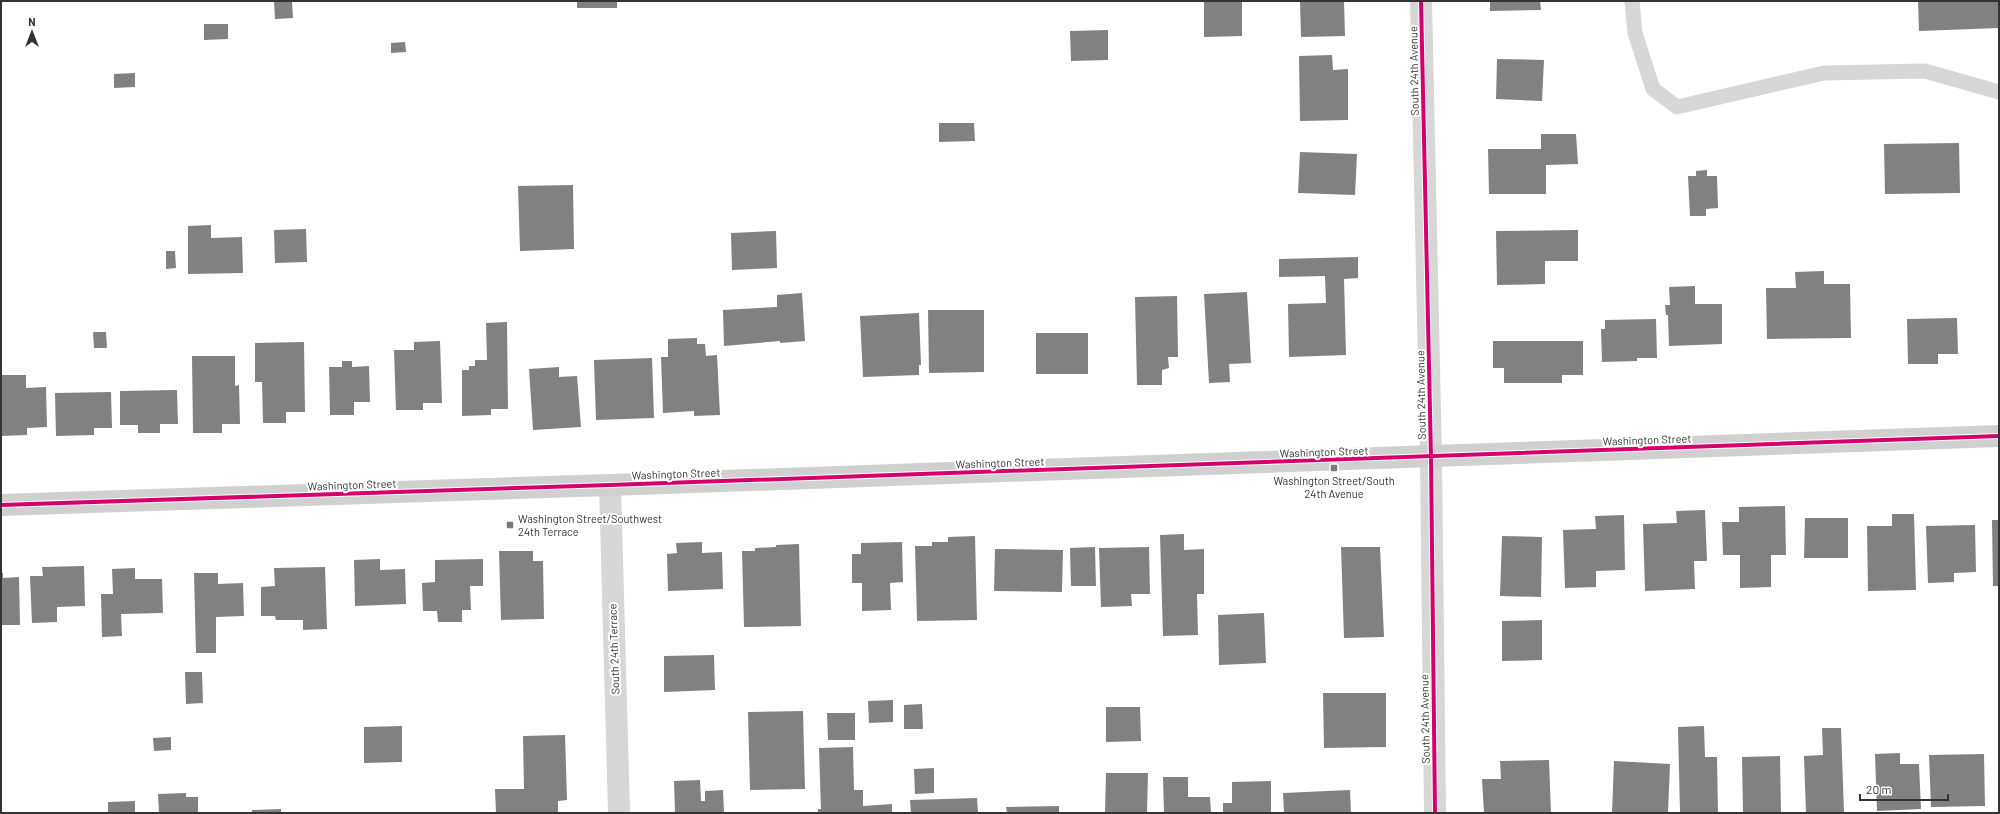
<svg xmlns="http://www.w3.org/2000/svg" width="2000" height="814" font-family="Barlow,sans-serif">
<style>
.building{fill:#818181}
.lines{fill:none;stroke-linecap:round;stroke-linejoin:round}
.lane{stroke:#d7d7d7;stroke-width:15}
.street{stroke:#d7d7d7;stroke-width:22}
.secondary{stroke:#d0d0d0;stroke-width:22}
.cycleway-casing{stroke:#fff;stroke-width:6}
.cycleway{stroke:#d6006c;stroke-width:4}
.poi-dot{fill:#7a7a7a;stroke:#fff;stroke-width:1.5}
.labels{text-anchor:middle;stroke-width:4;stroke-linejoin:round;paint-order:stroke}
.street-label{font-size:11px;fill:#333;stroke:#fff}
.poi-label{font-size:11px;fill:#333;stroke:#fff}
</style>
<rect width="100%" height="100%" fill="#fff"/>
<path class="building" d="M274,1H292L293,18L275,19Z
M577,1H617V8H577Z
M1204,1H1242V36L1204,37Z
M1300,1H1344L1345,36L1301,37Z
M1490,1H1540L1541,10L1490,11Z
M1918,1H1999V28L1919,31Z
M204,24H228V39L204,40Z
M1108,30V60L1071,61L1070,31Z
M405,42L406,52L391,53V43Z
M1332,55L1333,70L1348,69V120L1300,121L1299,56Z
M1497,59L1544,60L1542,101L1496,99Z
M135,73V87L114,88V74Z
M939,123H974L975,141L939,142Z
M1541,134H1576L1578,164L1546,165V194H1489L1488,149H1541Z
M1959,143L1960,193L1885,194L1884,144Z
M1300,152L1357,154L1355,195L1298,193Z
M1707,170V176H1717L1718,208L1706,209V216H1690L1688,176H1696V171Z
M573,185L574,249L520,251L518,186Z
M211,225V238L242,237L243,273L188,274V226Z
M306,229L307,262L275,263L274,230Z
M1578,230V261H1545V284L1497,285L1496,231Z
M776,231L777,268L732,270L731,233Z
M166,251H175L176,268L166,269Z
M1358,257V278L1344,279L1346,355L1289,357L1288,304L1326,303L1325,276L1279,277V259Z
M1824,271V284H1850L1851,338L1767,339L1766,288H1796L1795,272Z
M1695,286V304H1722V344L1669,346L1668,315H1666L1665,305H1670L1669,287Z
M1247,292L1251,363L1229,364L1230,382L1209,383L1204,294Z
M802,293L805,341L780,343V341L724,346L723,310L777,307V295Z
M1177,296L1178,357H1168L1169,368L1162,370V385H1137L1135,297Z
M928,310H984V372L929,373Z
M919,313L921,365H919V375L863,377L860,316Z
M1957,318L1958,354H1938V364H1908L1907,319Z
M1656,319L1657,358H1637V361L1602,362L1601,329H1605V320Z
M507,322L508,409H491V415L462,416V370H469V366H475V360H487L486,323Z
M93,332H106L107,348H94Z
M1036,333H1088V374H1036Z
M697,338V344H705L706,356L717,355L720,415L694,416V411L663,413L661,357H668V339Z
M440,341L442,403H423V410H396L394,350H414V342Z
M1493,341H1583V375H1562V383H1504V368H1493Z
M304,342L305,412H286V423H263L262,382H255V343Z
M192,356H235V386L239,385L240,424H222V433H193Z
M652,358L654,418L596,420L594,360Z
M342,361H352V367L369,366L370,402H354V415H330L329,367H342Z
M559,367V377L577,376L581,427L533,430L529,369Z
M1,375H26V388L46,387L47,427L27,428V435L1,436Z
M177,390L178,424H160V433H138V425H120V391Z
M111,392L112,428H94V435L56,436L55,393Z
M1785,506L1786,555H1771V587L1740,588V555H1723L1722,522H1739V507Z
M1705,510L1707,561H1694L1695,589L1645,591L1643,524L1677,523L1676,511Z
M1892,514H1914L1916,590L1868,591L1867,526H1892Z
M1624,515L1625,570L1596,571V587L1565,588L1563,530L1596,529L1595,516Z
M1805,518H1848V558H1804Z
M1992,520H1999V586H1993Z
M1975,525L1976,572L1954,573V582L1928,583L1926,526Z
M1184,534V550L1204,549V594H1197L1198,635L1163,636L1160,535Z
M975,536L977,620L917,621L915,546H932V542H948V537Z
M1502,536L1542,537L1541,597L1500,596Z
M702,542V553L722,552L723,589L668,591L667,554L677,553L676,543Z
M902,542L903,582L890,583L891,610L862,611V583H852V554H861V543Z
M799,544L801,626L744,627L742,551H755V548L776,547V545Z
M1095,547L1096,586H1071L1070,548Z
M1149,547L1150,594H1131L1132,606L1101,607L1099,548Z
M1341,547H1380L1384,637L1344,638Z
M995,549L1063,550L1062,592L994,591Z
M499,551H533V561H543L544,619L501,620Z
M380,559V570L405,569L406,604L355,606L354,560Z
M483,559V586H470L471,610H462V622H438L437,611H423L422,583L435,582V560Z
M84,566L85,606L57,607V622L32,623L30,576H43L42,567Z
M325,567L327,629L303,630V620H276L275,616H261V587L275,586L274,568Z
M135,568V579H162L163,613L121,614L122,636L102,637L101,594H113L112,569Z
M1,573H3V578L19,577L20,625H1Z
M194,573H218V584L243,583L244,616L216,617V653H196Z
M1264,613L1266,663L1219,665L1218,615Z
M1542,620V660L1502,661V621Z
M714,655L715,690L664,692V656Z
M185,672H202L203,703L186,704Z
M1323,693H1386V747L1324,748Z
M893,700V722L869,723L868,701Z
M922,704L923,729H904V705Z
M1106,707H1140L1141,741L1106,742Z
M803,711L805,789L750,790L748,712Z
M827,713H855V740H828Z
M402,726V762L364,763V727Z
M1704,726L1705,757H1717L1718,813H1680L1678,727Z
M1822,728H1841L1844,813H1806L1804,756L1823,755Z
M565,735L567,800L558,801V813H496L495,789H524L523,736Z
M171,737V750L154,751L153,738Z
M853,747L854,790H863V806L892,804V813H818V809H821L819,748Z
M1900,753V764H1919L1921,809L1877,811L1875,754Z
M1984,754L1985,806L1931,807L1929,755Z
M1780,756L1781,813H1743L1742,757Z
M1549,760L1551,813H1484L1482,779H1501L1500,761Z
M1614,761L1670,764L1668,813H1612Z
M934,768V793L915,794L914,769Z
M1106,773H1148L1147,813H1105Z
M1163,777H1188V797H1210L1211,813H1164Z
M700,780L701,801H705V791L723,790L724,813H675L674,781Z
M1271,781V813H1223V803H1232V782Z
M1350,790L1351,813H1284L1283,793Z
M186,793V797H198V813H159L158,794Z
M977,798L978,813H911L910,800Z
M135,801V813H108V802Z
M1059,806V813H1007L1006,807Z
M281,809V813H252V810Z"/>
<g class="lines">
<path class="lane" d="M1632,1L1635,33L1653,89L1677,107L1824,73L1925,71L1999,92"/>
<path class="street" d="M1421,1L1431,457L1435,813
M610,485L619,813"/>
<path class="secondary" d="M1,505L610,485L1999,436"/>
<defs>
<path id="cycleway" d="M1421,1L1431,457L1435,813
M1,505L610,485L1999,436"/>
</defs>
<use href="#cycleway" class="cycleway-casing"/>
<use href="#cycleway" class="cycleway"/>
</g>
<g class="poi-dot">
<rect x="1330" y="464" width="8" height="8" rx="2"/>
<rect x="506" y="521" width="8" height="8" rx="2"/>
</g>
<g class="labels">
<g class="street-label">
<text transform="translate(1414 71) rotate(-91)" y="4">South 24th Avenue</text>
<text transform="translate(1421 395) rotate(-91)" y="4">South 24th Avenue</text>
<text transform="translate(1647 440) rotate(-2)" y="4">Washington Street</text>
<text transform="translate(1324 452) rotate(-2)" y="4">Washington Street</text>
<text transform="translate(1000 463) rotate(-2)" y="4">Washington Street</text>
<text transform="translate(676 474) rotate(-2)" y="4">Washington Street</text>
<text transform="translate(352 485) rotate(-2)" y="4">Washington Street</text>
<text transform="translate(614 649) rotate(-92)" y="4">South 24th Terrace</text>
<text transform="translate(1425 719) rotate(-91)" y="4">South 24th Avenue</text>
</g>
<g class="poi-label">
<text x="1334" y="485">Washington Street/South<tspan x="1334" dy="13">24th Avenue</tspan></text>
<text x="518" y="523" text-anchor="start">Washington Street/Southwest<tspan x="518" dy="13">24th Terrace</tspan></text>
</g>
</g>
<rect width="2000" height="814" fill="none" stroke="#333333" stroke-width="4"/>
<g transform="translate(32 32)" stroke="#ffffff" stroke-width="3" paint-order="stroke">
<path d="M0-3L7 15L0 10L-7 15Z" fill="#333333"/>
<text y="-6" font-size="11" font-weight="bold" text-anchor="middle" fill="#333333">N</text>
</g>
<path d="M1860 794v6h88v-6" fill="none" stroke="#333333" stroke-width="2"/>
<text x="1866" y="794" font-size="12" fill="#333333" stroke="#ffffff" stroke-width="3" paint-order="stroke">20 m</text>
</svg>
